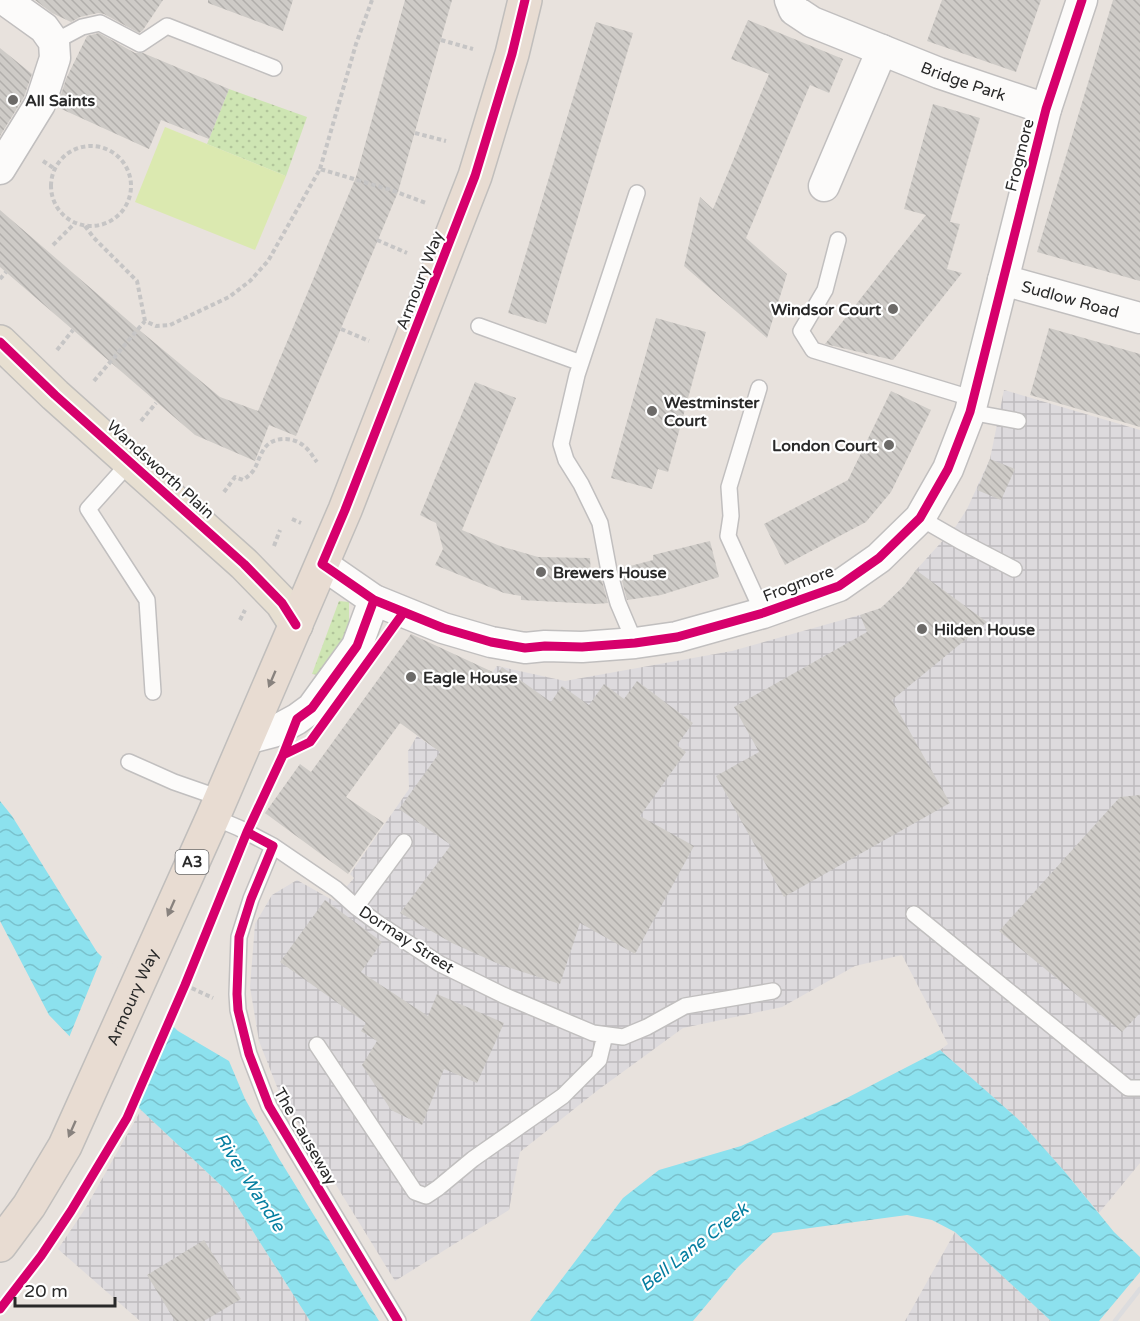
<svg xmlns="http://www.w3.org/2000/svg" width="1140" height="1321" font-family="'Varela Round',sans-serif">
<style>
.industrial{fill:url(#industrial-grid)}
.green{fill:url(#green-dots)}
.pitch{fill:#dbe9b0}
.water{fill:url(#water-waves)}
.pier{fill:#e8e2dd}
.building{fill:url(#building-back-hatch)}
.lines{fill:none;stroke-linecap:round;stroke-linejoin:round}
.service-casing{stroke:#c1bfbf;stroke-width:18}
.minor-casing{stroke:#c1bfbf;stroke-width:33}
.primary-casing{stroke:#c0bebc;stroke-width:36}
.trunk-casing{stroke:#c0bebc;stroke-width:36}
.path{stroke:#c6c5c5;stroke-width:4;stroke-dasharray:4.5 3;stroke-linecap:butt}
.service{stroke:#fcfbfa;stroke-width:15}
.minor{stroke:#fcfbfa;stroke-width:30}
.primary{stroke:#e7dfd1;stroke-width:33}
.trunk{stroke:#e8dcd2;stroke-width:33}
.rail{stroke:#dcdcde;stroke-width:4.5}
.cycleway-casing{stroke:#fff;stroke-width:13}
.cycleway{stroke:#d6006c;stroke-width:9}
.oneway{fill:#88827e}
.poi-dot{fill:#6c6a68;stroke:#fff;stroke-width:2}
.labels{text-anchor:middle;stroke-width:4.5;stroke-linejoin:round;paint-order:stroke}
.shield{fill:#fff;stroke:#696969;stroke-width:1.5}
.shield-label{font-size:15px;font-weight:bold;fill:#292929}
.street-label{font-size:16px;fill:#292929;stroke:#fff}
.poi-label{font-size:16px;font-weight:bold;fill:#292929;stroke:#fff;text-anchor:start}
.water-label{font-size:18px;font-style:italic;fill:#057ea0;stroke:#fff}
</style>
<defs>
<pattern id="industrial-grid" width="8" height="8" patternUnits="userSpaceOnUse" patternTransform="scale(1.5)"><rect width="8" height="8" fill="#dddadd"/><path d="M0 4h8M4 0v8" fill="none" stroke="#bebbbe"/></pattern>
<pattern id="green-dots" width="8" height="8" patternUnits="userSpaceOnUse" patternTransform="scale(1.5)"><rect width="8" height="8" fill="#cee5b3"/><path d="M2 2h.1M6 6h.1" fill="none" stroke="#b1c49a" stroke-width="1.8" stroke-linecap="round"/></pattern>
<pattern id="water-waves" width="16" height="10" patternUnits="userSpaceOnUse" patternTransform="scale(1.5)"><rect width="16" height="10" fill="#8ce1ee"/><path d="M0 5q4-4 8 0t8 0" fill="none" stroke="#79c1cc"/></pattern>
<pattern id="building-back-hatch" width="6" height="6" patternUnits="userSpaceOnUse" patternTransform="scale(1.5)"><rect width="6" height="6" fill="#cecbc7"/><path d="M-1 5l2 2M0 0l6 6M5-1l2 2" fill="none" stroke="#b1aeab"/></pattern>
</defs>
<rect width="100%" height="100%" fill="#e8e2dd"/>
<path class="industrial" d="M1004,390L1140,430V1163L1099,1213L1065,1172L1019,1120L940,1050L948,1044L902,955L855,966L782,1007L683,1028L598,1090L520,1152L509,1210L395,1281L279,1092L259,1041L250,987L255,924L272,895L297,880L334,901L354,878L350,874L409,789L408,751L417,736L437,750L497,666L565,681L732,651L860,615L881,608L905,585L916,570L956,526L967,509L990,459Z
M141,1110L228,1192L310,1321H140L58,1249L85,1209Z
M955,1232L1051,1321H905Z"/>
<path class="green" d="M229,89L307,117L286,176L207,144Z
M339,601L349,602V636L320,675L312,674Z"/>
<path class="pitch" d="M165,127L286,176L255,250L135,202Z"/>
<path class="water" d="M0,801L12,816L97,952L178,1031L229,1061L245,1099L278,1157L379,1321H310L228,1192L141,1110L49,1015L0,921Z
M940,1050L1019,1120L1065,1172L1114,1232L1140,1257V1321H1051L955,1232L932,1220L907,1215L773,1233L737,1268L693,1321H530L623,1198L659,1170L741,1146L839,1102Z"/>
<path class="pier" d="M103,954L175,1023L135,1108L68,1040Z
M1140,1272V1321H1099Z"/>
<path class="building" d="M35,0H163L143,30L139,33L104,14L98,13L80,17L71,22L52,13Z
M208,0H293L283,31L208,3Z
M405,0H452L398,192L296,436L269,425L255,461L195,435L0,267V210L138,329L220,397L258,411L356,177Z
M942,0H1041L1016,72L927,41Z
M1113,0H1140V281L1037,252Z
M748,20L843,59L829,93L810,85L746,238L787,274L767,338L684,266L700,197L713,209L769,74L731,59Z
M596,22L633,33L546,324L508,313Z
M99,33L135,53H143L229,89L209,139L161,120L149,149L57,107L66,79L87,36Z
M0,48L32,74L24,97L0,136Z
M933,104L980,118L950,222L960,224L947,269L962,273L893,360L825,344L926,215L904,209Z
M656,318L706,332L668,472L658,469L652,489L611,478Z
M1049,328L1140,354V427L1030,395Z
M475,382L516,398L462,530L500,546L538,557L590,558L591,576L600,574L608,603L596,604L521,600V596L504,593L435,565L443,549L436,523L420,515Z
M891,391L931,410L891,492L866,522L785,565L764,524L848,480Z
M990,459L1015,469L1001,500L977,490Z
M710,541L719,577L661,595L627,600L619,569L653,560V555Z
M916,570L987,622L892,700L950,803L784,897L716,776L759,752L734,707L867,632L860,615L881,608L905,585Z
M411,634L497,674L502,667L551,702L562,686L589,705L604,684L624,699L637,681L693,723L677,745L686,752L640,816L694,846L635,954L580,923L560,984L501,965L452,943L400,913L451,845L399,809L440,752L400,723L346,797L384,823L348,874L265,813L300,764L311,772Z
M1140,795V1013L1122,1032L999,931L1120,797Z
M325,900L382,942L361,972L428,1016L437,994L504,1023L477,1083L444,1069L422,1125L391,1110L362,1065L377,1041L361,1031L366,1023L280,962Z
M204,1240L241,1299L204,1321H175L147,1275Z"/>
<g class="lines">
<defs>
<path id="service" d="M54,42L82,27L100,23L140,44L167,26L274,68
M838,240L825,290L801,331L813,350L974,399
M479,326L581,363
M759,388L729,487L731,516L728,536L763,613
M970,412L1018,421
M130,462L88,509L147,600L153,692
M920,518L960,541L1014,569
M635,643L618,603L609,571L600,523L581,484L566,460L561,444L577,375L637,193
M129,762L174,782L220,798
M213,817L239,828L273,846L336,889L356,907L379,924L440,964L503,995L593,1033L623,1037L647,1027L685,1006L773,991
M273,846L251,899L239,937L237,994L238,1010L249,1054L269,1106L398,1321
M356,907L404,842
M914,914L1128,1088H1140
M317,1045L415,1192L426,1196L438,1188L473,1159L563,1096L599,1060L605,1035"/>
<g id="minor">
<path id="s1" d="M790,0L794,10L812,22L939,73L1046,109"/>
<path d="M0,169L40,104L55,58L54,42L44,28L5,0"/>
<path d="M824,186L882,50"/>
<path id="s2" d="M1003,280L1140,318"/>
<path d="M322,564L374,600L443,628L491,642L525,648L545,646L582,647L635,643L677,637L763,613L839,586L879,558L920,518L948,469L970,412L1046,109L1082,0"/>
<path d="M246,739L273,732L297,719L312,708L357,646L374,600"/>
</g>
<path id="primary" d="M0,342L55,395L244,564L282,603L296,625"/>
<g id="trunk">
<path id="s3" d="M0,1245L29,1206L65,1146L213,817L345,510L475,176L512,54L525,0"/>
</g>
</defs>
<use href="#service" class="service-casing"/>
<use href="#minor" class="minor-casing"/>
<use href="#primary" class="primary-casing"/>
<use href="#trunk" class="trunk-casing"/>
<path class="path" d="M441,40L473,49
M415,133L446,141
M51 186a40 40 0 1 1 80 0a40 40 0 1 1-80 0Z
M43,161L55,169
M320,169L356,44L372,0
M85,226L94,238L137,281L145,321
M377,240L407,253
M53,245L75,223
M0,279L6,272
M341,329L369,341
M57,350L73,330
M94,381L145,321L156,326L170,325L229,297L250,281L268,261L320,169L391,190L426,203
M141,421L156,403
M224,492L235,477L243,480C259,469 255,463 264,449C272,436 294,436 305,447C310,451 313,457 317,462
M292,519L301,523
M274,546L280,530
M240,620L245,610
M185,985L213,998"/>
<use href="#service" class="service"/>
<use href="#minor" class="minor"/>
<use href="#primary" class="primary"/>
<use href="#trunk" class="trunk"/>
<path class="rail" d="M1115,1321L1140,1289"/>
<defs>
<path id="cycleway" d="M525,0L512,54L475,176L345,510L322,564L374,600L443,628L491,642L525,648L545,646L582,647L635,643L677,637L763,613L839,586L879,558L920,518L948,469L970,412L1046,109L1082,0
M0,342L55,395L244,564L282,603L296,625
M283,755L310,742L404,612
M247,832L273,846L251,899L239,937L237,994L238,1010L249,1054L269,1106L398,1321
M0,1309L41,1256L71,1211L127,1118L185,985L247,832L283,755L297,719L312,708L357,646L374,600"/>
</defs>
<use href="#cycleway" class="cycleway-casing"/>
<use href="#cycleway" class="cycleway"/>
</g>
<defs><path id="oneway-solid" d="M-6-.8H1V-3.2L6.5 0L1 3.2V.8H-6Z" transform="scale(1.5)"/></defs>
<g class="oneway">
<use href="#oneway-solid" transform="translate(272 679) rotate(113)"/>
<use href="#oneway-solid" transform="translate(171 908) rotate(114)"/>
<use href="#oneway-solid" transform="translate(72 1129) rotate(114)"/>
</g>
<g class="poi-dot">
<circle cx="13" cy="100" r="6"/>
<circle cx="893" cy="309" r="6"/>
<circle cx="652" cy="411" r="6"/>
<circle cx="889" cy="445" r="6"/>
<circle cx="541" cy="572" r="6"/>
<circle cx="922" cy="629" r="6"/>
<circle cx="411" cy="677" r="6"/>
</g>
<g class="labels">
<rect class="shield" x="175.5" y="850" width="33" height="24" rx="4.5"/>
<g class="shield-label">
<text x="192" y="867">A3</text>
</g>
<g class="street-label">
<text dy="6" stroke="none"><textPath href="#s1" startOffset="195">Bridge Park</textPath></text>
<text transform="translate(1019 155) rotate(-76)" y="6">Frogmore</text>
<text transform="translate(419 280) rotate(-69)" y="6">Armoury Way</text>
<text dy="6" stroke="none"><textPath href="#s2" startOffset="70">Sudlow Road</textPath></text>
<text transform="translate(161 469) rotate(42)" y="6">Wandsworth Plain</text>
<text transform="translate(798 583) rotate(-21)" y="6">Frogmore</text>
<text transform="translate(407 939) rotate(33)" y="6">Dormay Street</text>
<text dy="6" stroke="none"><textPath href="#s3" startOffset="282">Armoury Way</textPath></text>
<text transform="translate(306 1136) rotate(60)" y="6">The Causeway</text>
</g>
<g class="poi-label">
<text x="25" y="106">All Saints</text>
<text x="881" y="315" text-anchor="end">Windsor Court</text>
<text x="664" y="408">Westminster<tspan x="664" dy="18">Court</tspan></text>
<text x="877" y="451" text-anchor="end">London Court</text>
<text x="553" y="578">Brewers House</text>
<text x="934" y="635">Hilden House</text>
<text x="423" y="683">Eagle House</text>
</g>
<g class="water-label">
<text transform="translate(250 1182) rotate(57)" y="6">River Wandle</text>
<text transform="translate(694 1247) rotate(-38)" y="6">Bell Lane Creek</text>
</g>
</g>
<path d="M15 1297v9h100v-9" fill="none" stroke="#292929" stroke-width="3"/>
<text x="24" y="1297" font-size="18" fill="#292929" stroke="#ffffff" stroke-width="4.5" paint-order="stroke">20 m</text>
</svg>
